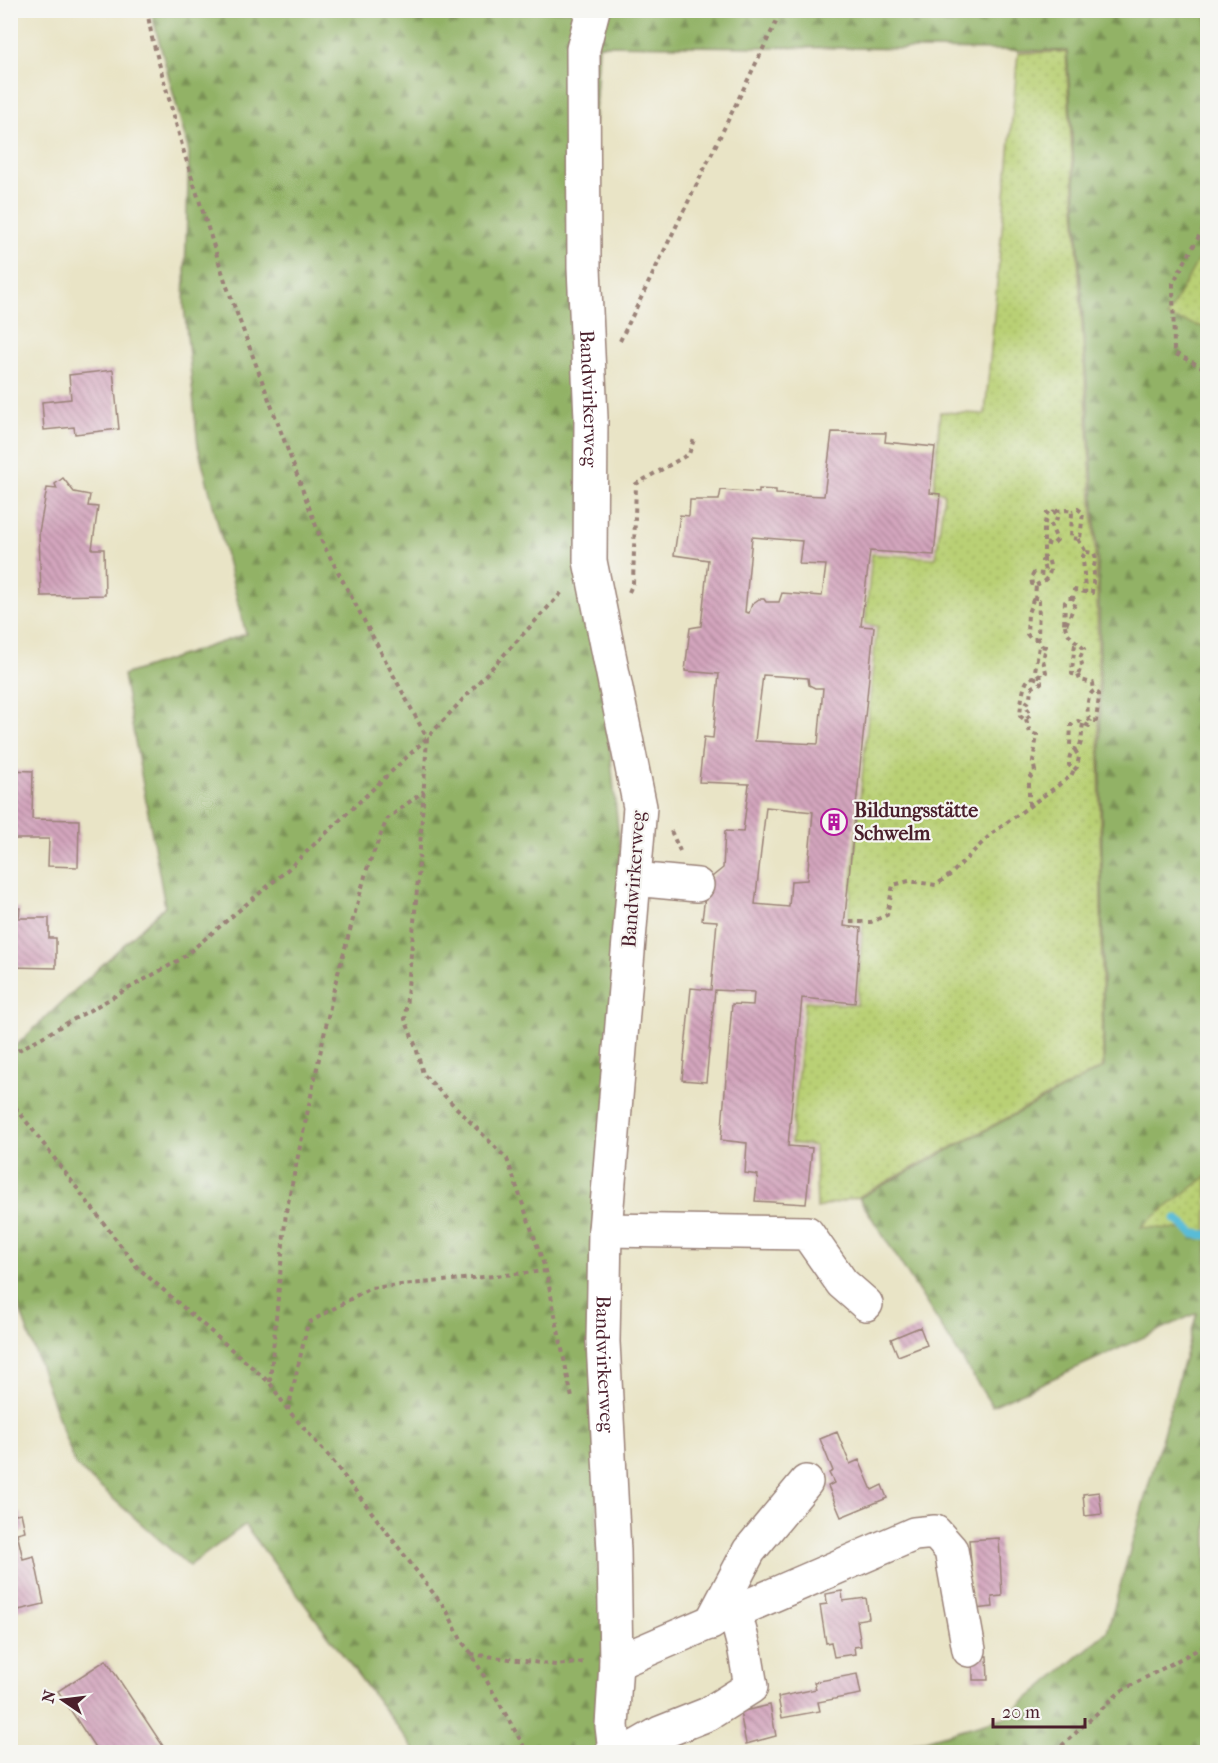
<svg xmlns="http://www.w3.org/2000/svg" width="1218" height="1763" font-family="'IM FELL French Canon',serif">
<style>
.forest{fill:url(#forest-firs);stroke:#6e6848;stroke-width:1.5}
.park{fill:url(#park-dots);stroke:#827850;stroke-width:1.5}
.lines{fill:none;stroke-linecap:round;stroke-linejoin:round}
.stream{stroke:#58bcd7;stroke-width:9}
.building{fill:url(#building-back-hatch);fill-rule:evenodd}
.minor-casing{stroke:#9a8278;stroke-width:36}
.path{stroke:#9a8278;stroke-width:4;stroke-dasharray:4.5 4.5;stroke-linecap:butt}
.minor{stroke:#fff;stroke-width:33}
.labels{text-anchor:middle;stroke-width:4.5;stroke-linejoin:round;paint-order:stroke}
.street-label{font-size:20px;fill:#4a1f2b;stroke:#f6f6f2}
.poi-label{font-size:20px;font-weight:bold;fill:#4a1f2b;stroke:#f6f6f2;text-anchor:start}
</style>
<defs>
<pattern id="forest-firs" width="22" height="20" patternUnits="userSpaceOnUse" patternTransform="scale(1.5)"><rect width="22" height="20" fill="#92b266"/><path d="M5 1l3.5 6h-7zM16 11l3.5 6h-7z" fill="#799054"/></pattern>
<pattern id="park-dots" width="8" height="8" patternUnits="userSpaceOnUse" patternTransform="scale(1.5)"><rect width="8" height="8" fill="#b9d074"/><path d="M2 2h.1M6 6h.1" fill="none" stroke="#a1b265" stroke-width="1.8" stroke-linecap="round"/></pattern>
<pattern id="building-back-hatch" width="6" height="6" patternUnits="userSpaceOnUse" patternTransform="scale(1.5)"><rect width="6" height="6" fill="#d3a5bd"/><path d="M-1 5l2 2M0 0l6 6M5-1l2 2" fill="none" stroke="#ad869a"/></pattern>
</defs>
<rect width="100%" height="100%" fill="#f6f6f2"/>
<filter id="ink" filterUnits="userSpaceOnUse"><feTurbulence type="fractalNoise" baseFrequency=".0167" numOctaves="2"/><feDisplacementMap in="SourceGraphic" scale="12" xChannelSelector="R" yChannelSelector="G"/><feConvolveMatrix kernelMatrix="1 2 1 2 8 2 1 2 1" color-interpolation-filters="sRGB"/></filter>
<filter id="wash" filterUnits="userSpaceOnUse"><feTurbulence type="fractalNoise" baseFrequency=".008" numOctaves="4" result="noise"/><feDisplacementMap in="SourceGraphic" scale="24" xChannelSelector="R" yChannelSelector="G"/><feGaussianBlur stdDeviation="1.35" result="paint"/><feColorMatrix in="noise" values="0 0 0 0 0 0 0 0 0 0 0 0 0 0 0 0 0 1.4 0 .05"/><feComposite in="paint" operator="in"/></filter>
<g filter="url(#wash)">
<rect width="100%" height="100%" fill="#e9e4c6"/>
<path class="forest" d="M151,11H1207V1752H883L1006,1717L1107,1632L1197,1313L992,1406L859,1198L1104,1067L1099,587L1067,51L599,45L577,424L624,888L596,1426L598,1576L622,1752H416L245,1525L189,1566L75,1465L17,1301L11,1269L10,1051L165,906L123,675L246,634L198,446L184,305L189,152Z"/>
<path class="park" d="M1066,52L1097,587L1103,1067L858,1197L817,1208L815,1146L791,1143L805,1001L857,1005L863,922L848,920L877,626L865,624L872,554L936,558L944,493L934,490L940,412L985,414L1018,53Z
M1207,243V328L1167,317Z
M1207,1176V1231L1141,1227Z"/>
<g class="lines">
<path class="stream" d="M1176,1219L1194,1234L1208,1235"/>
</g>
<g id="blocks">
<path class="building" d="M113,370L119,429L75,434L74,427L44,430L42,402L71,399L69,375Z
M832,432L886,433L885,442L935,447L930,493L940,494L934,555L870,551L861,626L874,627L844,926L861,928L855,1003L802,998L788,1146L812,1148L806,1204L755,1201L758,1175L745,1173L747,1143L721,1140L732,1004L753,1005L754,992L715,990L706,1082L682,1080L691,988L711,990L717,921L702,920L707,881L723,868L725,831L743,832L749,784L699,782L704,737L713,738L719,674L685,671L690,628L701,626L708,560L674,555L680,515L689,516L690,500H719L721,490L759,493V489L776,490V494L824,496ZM752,537L802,541L799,564L826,565L822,596L782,593L779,602H766L764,599H759L752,604L749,613L745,612ZM763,675L808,678L809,685L815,688H823L818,744L755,741ZM766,807L813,812L807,880L791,881L789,907L755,904Z
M63,478L74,492L90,495L88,506L98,507L92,549H104L105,595L41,596L39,532L47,488L57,489L55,484Z
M10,770L33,771L32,819L79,820L78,867L48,866L49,839H10Z
M10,908H20L19,918H49V938H56V968L10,967Z
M920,1327L927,1345L898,1356L891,1339Z
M837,1432L850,1464L859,1460L872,1490L882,1485L887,1498L841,1517L828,1486L834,1483L829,1473L833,1471L820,1439Z
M1099,1492L1102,1514L1085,1516L1083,1494Z
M21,1513L25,1531L17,1533L23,1559L34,1556L44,1604L10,1612V1515Z
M999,1538L1002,1596L992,1597L993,1607L975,1609L969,1540Z
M842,1591L843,1601L866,1598L869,1618L857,1620L861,1646L854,1647L855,1654L834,1657L831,1642L826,1643L820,1605L827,1604L826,1594Z
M973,1656H987L988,1680H973Z
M106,1660L167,1752H98L58,1691Z
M857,1674L861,1694L818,1702L820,1711L782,1718L778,1697L816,1689L814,1682Z
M770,1705L776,1736L746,1744L740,1712Z"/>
</g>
</g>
<g filter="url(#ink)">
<use href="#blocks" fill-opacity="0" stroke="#9a8278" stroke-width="1.5"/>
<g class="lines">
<defs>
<g id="minor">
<path id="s1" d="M593,10L583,49L584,268L591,418L590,561L640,807L605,1230L603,1342L614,1551L616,1663L612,1726L615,1752"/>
<path d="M634,879L697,885"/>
<path d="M605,1230L807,1233L842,1283L866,1304"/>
<path d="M711,1623L749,1551L806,1482"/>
<path d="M616,1663L914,1534L935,1532L951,1550L969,1650"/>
<path d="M627,1752L660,1733L708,1714L751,1687L745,1651L735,1612"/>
</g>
</defs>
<use href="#minor" class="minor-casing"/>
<path class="path" d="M147,10L152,38L185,156L226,284L322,542L427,738L418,879L405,1019L416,1047L423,1074L507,1159L546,1271L572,1398
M1208,220L1173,283L1174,353L1208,370
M620,341L782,10
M1056,511L1067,510L1072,511L1071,538L1080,539L1083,513L1078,509L1072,511
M1078,539L1086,552L1083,556L1085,592L1092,593L1094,573L1093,570L1096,558L1094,553L1086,552
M1044,560V528L1047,513L1052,510L1058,515L1055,524L1051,526L1057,540L1052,545L1045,543
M629,592L633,583L636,484L689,454L694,439
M1073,598H1068L1065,602L1064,625H1066L1075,604L1076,601L1073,598L1074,590L1085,592
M1035,600L1036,585L1032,584L1031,578L1034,573L1044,574L1045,570L1042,561L1048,559C1053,572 1049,580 1036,585
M1065,625C1066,636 1077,641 1084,649L1080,658L1082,664L1078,675L1072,674C1072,669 1074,650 1075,645L1079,644
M1038,639H1031L1027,634L1028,613L1033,600L1039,601L1038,639L1042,646
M1078,675L1080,680L1093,683L1094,691C1086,695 1087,711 1089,720L1096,721L1099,697V694L1094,691
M1038,676H1044L1046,672L1043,660L1046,647L1039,646L1035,671L1038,675
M1033,677L1041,680V683L1031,688L1030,698L1025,705L1031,714L1025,720L1020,716C1021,705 1022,687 1029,678Z
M1026,719L1030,733L1037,735L1033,761L1035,771L1029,779V807
M1083,724C1081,733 1083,742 1078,749L1075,750L1070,745L1071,725L1078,721L1089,726L1091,720
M1075,750L1079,757L1077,767L1074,770L1069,765C1069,759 1069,753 1075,750Z
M671,831L680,851
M850,922H871L887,915L893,885L909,881L936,885L950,875L991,834L1071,776L1074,770
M10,1055L181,959L286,871L427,738L564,590
M10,1100L137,1267L270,1383L288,1410L331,1459L447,1611L462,1642L471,1653L527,1752
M1208,1155L1202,1159L1208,1191
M270,1382L286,1212L335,984L367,869L387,819L424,791
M288,1410L308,1323L370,1288L546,1271
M471,1654L556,1665L586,1662
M1055,1752L1121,1691L1208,1644"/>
<use href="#minor" class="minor"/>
</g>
</g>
<defs>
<symbol id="building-ring" viewBox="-11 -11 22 22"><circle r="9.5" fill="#f6f6f2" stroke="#b5179e" stroke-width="1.5"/><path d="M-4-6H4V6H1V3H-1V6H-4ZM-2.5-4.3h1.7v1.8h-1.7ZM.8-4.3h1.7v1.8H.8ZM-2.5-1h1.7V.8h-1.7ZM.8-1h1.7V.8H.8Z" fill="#b5179e"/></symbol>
</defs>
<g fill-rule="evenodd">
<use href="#building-ring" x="819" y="807" width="30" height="30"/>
</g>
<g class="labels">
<g class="street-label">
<text dy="7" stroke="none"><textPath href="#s1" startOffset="390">Bandwirkerweg</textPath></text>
<text transform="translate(633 879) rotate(-86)" y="7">Bandwirkerweg</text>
<text dy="7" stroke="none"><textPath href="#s1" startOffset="1362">Bandwirkerweg</textPath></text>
</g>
<g class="poi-label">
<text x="854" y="817">Bildungsstätte<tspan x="854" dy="23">Schwelm</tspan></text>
</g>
</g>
<rect width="1218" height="1763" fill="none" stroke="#f6f6f2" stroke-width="36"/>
<g transform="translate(63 1700) rotate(284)" stroke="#f6f6f2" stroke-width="4.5" paint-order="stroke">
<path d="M0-4.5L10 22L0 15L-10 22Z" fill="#4a1f2b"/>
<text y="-9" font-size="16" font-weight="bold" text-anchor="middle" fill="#4a1f2b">N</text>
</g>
<path d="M993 1718v9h92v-9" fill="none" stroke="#4a1f2b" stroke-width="3"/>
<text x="1002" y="1718" font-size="18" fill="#4a1f2b" stroke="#f6f6f2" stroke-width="4.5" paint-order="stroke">20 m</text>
</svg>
